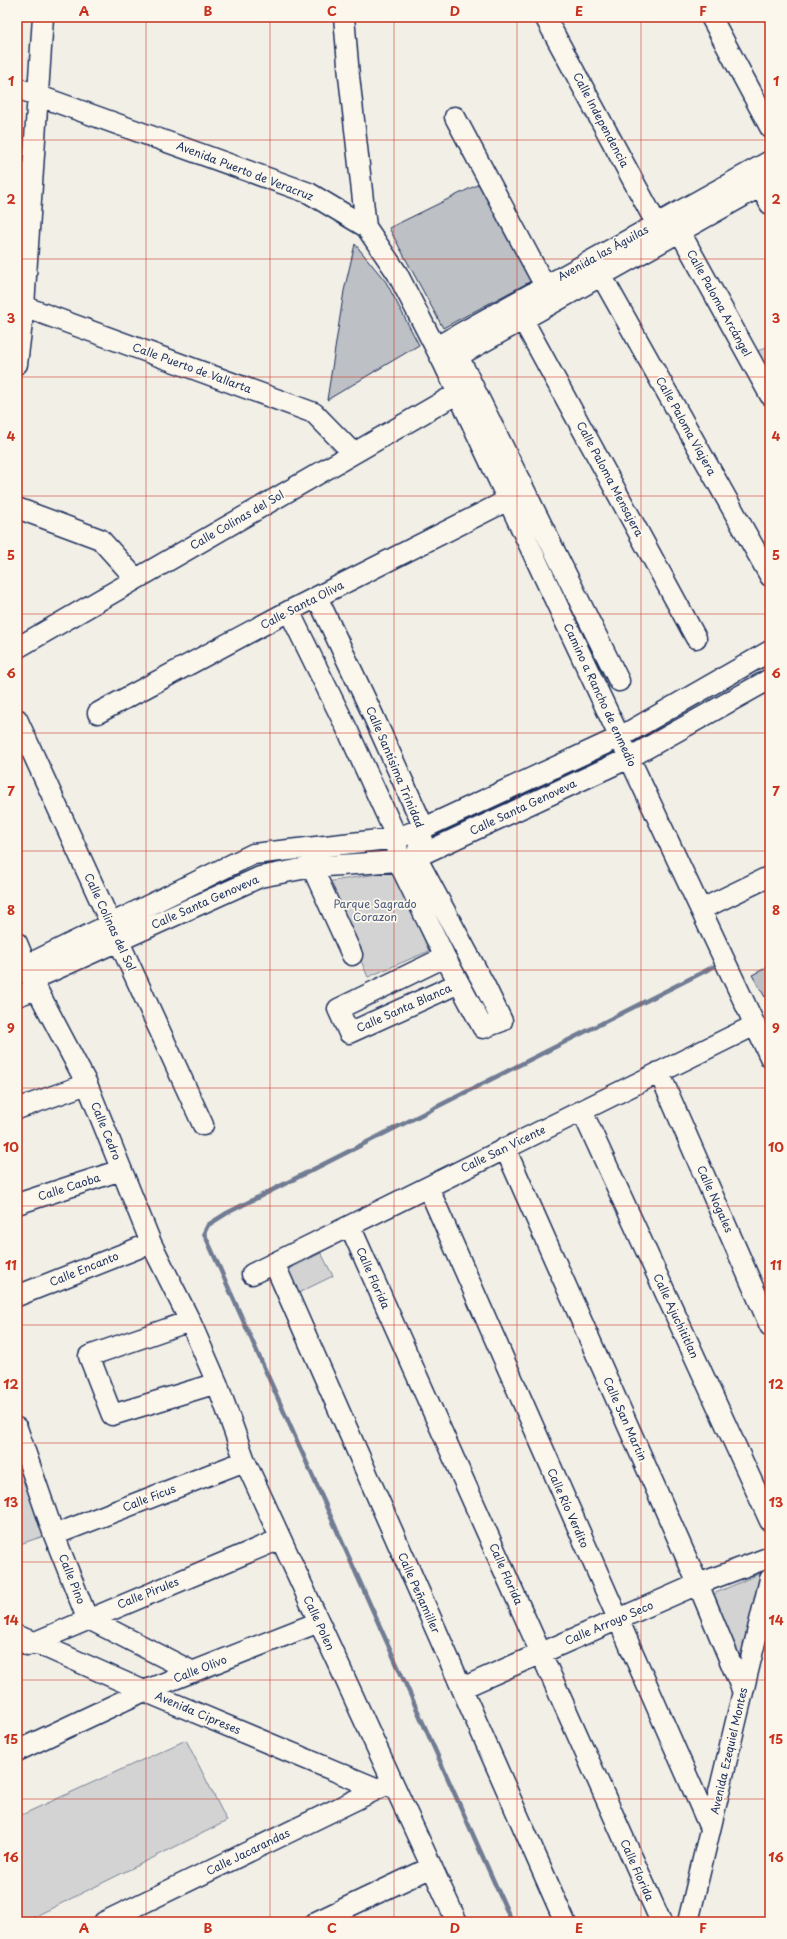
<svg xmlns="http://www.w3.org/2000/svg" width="787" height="1939" font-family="'Playpen Sans',sans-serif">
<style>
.green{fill:#d2d3d2;stroke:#768198}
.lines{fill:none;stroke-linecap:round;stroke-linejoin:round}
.stream{stroke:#707b93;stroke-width:4.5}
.building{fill:#bdc0c4;stroke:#1b2f5e}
.minor-casing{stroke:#1b2f5e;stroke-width:23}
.minor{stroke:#fbf7ec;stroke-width:20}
.grid{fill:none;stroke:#c8321e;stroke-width:1;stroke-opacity:0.55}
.labels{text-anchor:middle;stroke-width:3.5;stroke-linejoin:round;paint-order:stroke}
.street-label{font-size:11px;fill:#1b2f5e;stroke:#fbf7ec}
.park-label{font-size:11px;fill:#49587b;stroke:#fbf7ec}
.neatline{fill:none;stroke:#c8321e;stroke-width:1.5}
.grid-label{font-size:13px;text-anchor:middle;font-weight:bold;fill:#c8321e}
</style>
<rect width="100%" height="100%" fill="#f2efe6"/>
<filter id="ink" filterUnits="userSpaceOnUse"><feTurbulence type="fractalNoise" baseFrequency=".025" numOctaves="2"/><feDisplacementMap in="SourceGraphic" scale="8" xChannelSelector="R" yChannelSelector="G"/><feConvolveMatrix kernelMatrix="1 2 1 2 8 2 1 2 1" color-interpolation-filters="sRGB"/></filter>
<g filter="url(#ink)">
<path class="green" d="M770,345V378L756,352Z
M770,660V669L658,731L655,724Z
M395,871L429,951L368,977L327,882Z
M321,1253L333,1276L298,1293L287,1270Z
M17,1460L44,1536L17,1545Z
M761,1573L766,1575L743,1667L709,1596Z
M186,1740L227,1821L24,1922H17V1817Z"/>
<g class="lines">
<path class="stream" d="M512,1922L204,1233L208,1225L227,1213L713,967"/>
</g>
<path class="building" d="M483,182L535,279L443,328L389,228Z
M355,244L386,282L419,345L327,400L344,291Z
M770,966V994L765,997L752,975Z"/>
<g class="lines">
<defs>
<path id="minor" d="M344,17L349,76L366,227
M545,17L656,223
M711,17L770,127
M17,88L309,193L366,227L397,273L444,364L770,1057
M455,117L545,286
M760,186L770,204
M680,232L770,395
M601,275L770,576
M17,304L314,413L353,453
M523,320L696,638
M436,347L770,161
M458,356L619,681
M17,364L24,306L43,17
M444,364L770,181
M17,508L100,539L136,579
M289,611L348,731L397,838L398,861L445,957L483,1028L502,1021L485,986L416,857L424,828L372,713L317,597
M17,648L458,393
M98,713L289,611L508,500
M17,719L203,1125
M312,867L352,955
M702,909L770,876
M17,943L32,980L87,1084L151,1243L190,1321L217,1383L245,1461L457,1922
M445,957L338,1009L349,1033L459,983
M27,965L253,854L397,838L424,828L620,737L770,651
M32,980L260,877L312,867L398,861L416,857L629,758L770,679
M17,996L37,989
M659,1072L770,1326
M17,1109L87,1084
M582,1111L770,1521
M505,1148L698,1584L743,1692
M428,1187L710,1828
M17,1204L121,1170
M350,1226L661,1922
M274,1263L565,1922
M252,1274L755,1025
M17,1296L151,1243
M190,1321L89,1356L112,1415L217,1383
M17,1428L54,1535L87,1618L193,1672
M54,1535L245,1461
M17,1636L34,1642L144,1691L378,1789
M28,1645L280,1539
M462,1688L698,1584L770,1557
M17,1751L144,1691L319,1622
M104,1922L386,1785
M316,1922L432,1867
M688,1922L770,1579"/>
</defs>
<use href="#minor" class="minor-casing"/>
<use href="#minor" class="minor"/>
</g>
</g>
<path class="grid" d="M146,17V1922M270,17V1922M394,17V1922M517,17V1922M641,17V1922M17,140H770M17,259H770M17,377H770M17,496H770M17,614H770M17,733H770M17,851H770M17,970H770M17,1088H770M17,1206H770M17,1325H770M17,1443H770M17,1562H770M17,1680H770M17,1799H770"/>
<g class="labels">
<g class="street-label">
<text transform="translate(601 120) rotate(62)" y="4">Calle Independencia</text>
<text transform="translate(245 171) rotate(21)" y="4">Avenida Puerto de Veracruz</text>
<text transform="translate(603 253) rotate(-29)" y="4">Avenida las Águilas</text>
<text transform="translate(719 303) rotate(61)" y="4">Calle Paloma Arcángel</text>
<text transform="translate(192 368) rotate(20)" y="4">Calle Puerto de Vallarta</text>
<text transform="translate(686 426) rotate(61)" y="4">Calle Paloma Viajera</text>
<text transform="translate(610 479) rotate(62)" y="4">Calle Paloma Mensajera</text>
<text transform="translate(237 520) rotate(-30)" y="4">Calle Colinas del Sol</text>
<text transform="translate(302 605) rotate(-27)" y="4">Calle Santa Oliva</text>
<text transform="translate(600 695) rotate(65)" y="4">Camino a Rancho de enmedio</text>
<text transform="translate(395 767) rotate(67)" y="4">Calle Santísima Trinidad</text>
<text transform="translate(523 807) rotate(-25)" y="4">Calle Santa Genoveva</text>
<text transform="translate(205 902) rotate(-24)" y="4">Calle Santa Genoveva</text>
<text transform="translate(110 922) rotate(65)" y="4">Calle Colinas del Sol</text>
<text transform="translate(404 1008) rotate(-24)" y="4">Calle Santa Blanca</text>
<text transform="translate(106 1131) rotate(68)" y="4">Calle Cedro</text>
<text transform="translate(503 1149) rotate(-26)" y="4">Calle San Vicente</text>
<text transform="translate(69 1187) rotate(-18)" y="4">Calle Caoba</text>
<text transform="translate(715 1199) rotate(66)" y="4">Calle Nogales</text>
<text transform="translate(84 1269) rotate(-22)" y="4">Calle Encanto</text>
<text transform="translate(373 1278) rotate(66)" y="4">Calle Florida</text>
<text transform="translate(676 1316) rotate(65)" y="4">Calle Ajuchititlan</text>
<text transform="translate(625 1419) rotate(66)" y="4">Calle San Martin</text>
<text transform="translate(149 1498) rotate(-21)" y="4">Calle Ficus</text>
<text transform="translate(568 1508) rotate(66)" y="4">Calle Río Verdito</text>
<text transform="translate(506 1574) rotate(66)" y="4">Calle Florida</text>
<text transform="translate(72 1579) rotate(68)" y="4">Calle Pino</text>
<text transform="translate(148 1593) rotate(-22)" y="4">Calle Pirules</text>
<text transform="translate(419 1593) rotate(66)" y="4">Calle Peñamiller</text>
<text transform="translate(319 1623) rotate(65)" y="4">Calle Polen</text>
<text transform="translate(609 1623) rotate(-23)" y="4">Calle Arroyo Seco</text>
<text transform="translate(200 1669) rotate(-21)" y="4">Calle Olivo</text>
<text transform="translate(198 1713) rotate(23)" y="4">Avenida Cipreses</text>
<text transform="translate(729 1751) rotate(-77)" y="4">Avenida Ezequiel Montes</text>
<text transform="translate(248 1852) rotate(-26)" y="4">Calle Jacarandas</text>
<text transform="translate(637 1870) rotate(66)" y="4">Calle Florida</text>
</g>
<g class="park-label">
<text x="375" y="908">Parque Sagrado<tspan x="375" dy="13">Corazon</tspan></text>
</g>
</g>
<rect width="787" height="1939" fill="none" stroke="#fbf7ec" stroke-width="44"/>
<rect x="22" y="22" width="743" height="1895" class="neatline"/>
<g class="grid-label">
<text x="84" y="16">A</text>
<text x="208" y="16">B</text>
<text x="332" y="16">C</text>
<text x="455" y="16">D</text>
<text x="579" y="16">E</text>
<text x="703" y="16">F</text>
<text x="11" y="86">1</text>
<text x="776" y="86">1</text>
<text x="11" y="204">2</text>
<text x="776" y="204">2</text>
<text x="11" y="323">3</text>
<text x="776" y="323">3</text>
<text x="11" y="441">4</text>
<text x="776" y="441">4</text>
<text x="11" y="560">5</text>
<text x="776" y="560">5</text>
<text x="11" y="678">6</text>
<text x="776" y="678">6</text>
<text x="11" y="796">7</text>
<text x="776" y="796">7</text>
<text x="11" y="915">8</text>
<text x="776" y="915">8</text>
<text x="11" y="1033">9</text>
<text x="776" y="1033">9</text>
<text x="11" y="1152">10</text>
<text x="776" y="1152">10</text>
<text x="11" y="1270">11</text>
<text x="776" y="1270">11</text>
<text x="11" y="1389">12</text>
<text x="776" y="1389">12</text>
<text x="11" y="1507">13</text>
<text x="776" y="1507">13</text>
<text x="11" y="1625">14</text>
<text x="776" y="1625">14</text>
<text x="11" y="1744">15</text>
<text x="776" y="1744">15</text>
<text x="11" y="1862">16</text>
<text x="776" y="1862">16</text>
<text x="84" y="1933">A</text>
<text x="208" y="1933">B</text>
<text x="332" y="1933">C</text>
<text x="455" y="1933">D</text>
<text x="579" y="1933">E</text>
<text x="703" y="1933">F</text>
</g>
</svg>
